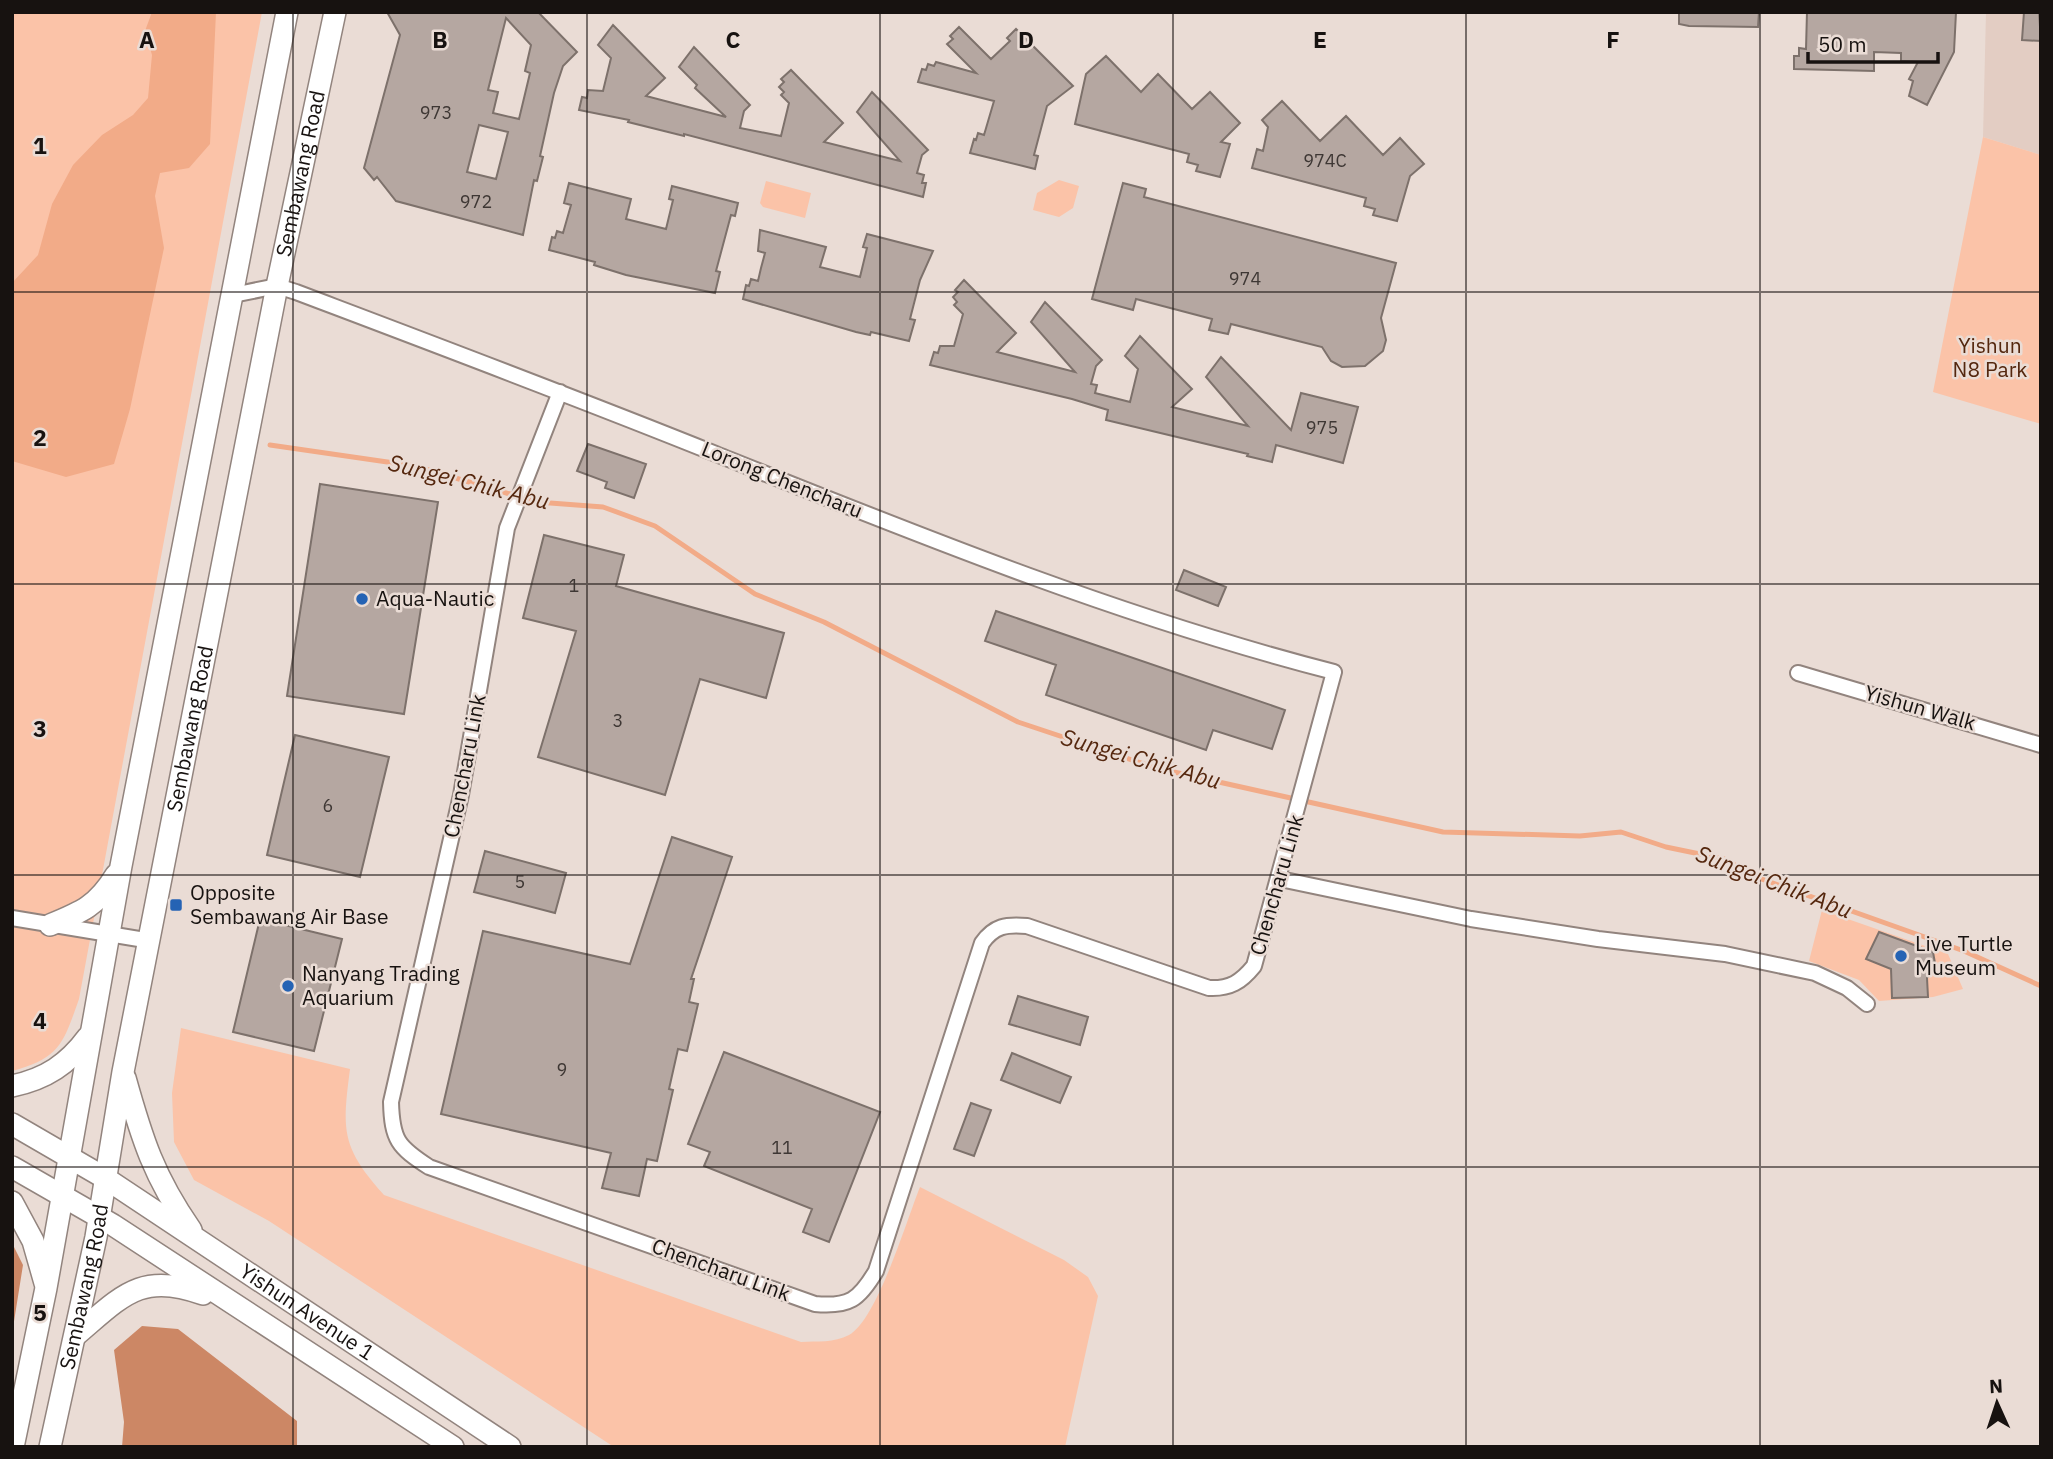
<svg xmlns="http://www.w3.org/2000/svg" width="2053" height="1459" font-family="'IBM Plex Sans',sans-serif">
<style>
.built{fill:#e3cdc3}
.green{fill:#fbc3a8}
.forest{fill:#cc8765}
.water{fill:#f2ab88}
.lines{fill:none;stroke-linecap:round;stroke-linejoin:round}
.stream{stroke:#f2ab88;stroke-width:5}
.building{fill:#b5a7a1;stroke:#7d716b;stroke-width:2;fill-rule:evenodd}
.street-casing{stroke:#92847e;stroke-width:18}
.primary-casing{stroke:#92847e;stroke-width:24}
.street{stroke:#fff;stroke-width:14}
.primary{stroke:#fff;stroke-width:21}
.grid{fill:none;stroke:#171210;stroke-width:2;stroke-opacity:0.55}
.poi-dot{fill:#2563b4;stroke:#eadcd5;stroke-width:2.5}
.labels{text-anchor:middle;stroke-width:5;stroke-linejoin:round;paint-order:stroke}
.number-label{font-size:18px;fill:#3e3734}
.street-label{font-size:21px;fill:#171210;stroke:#eadcd5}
.park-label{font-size:21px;fill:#54270e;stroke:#eadcd5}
.poi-label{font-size:21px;fill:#171210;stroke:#eadcd5;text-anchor:start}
.water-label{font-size:23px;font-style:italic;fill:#55270e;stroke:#eadcd5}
.grid-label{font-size:23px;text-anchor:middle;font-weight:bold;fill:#171210;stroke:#eadcd5;stroke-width:5;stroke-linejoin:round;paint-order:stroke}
</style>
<rect width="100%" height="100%" fill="#eadcd5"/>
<path class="built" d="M1986,12H2041V155L1983,137Z"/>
<path class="green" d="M12,12H262L79,999C63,1044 60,1058 12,1071Z
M1983,137L2041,155V424L1933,392Z
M1059,180L1079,186L1073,208L1059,217L1033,210L1037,193Z
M766,181L811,193L805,218L763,207L760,203Z
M1822,910L1948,954L1963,989L1933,997L1879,1001L1859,980L1809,961Z
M181,1028L350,1069C342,1131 341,1147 384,1195L801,1342C817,1341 834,1343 849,1335C877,1320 907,1219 920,1187L1064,1260L1088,1277L1098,1296L1065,1447H614L269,1221L194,1180L174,1142L172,1093Z"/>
<path class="forest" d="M12,1243L23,1265L12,1334Z
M142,1326L178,1329L297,1421V1447H122L124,1422L114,1350Z"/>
<path class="water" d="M152,12H216L210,144L189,168L160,173L155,196L164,248L130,409L114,464L66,477L12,461V283L38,255L52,204L73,165L102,135L133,115L148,98L152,55L145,31Z"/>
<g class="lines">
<path class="stream" d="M270,445L415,466L537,502L603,507L655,526L755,594L824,622L1018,722L1156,768L1443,832L1580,836L1621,832L1666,847L1724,859L1756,877L1964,951L2041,986"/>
</g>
<path class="building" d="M387,12H538L577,52L563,66L554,93L540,156L543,157L537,181L534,180L523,235L396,201L377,177L374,180L364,168L400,35ZM506,18L531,45L525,71L530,73L519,119L493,113L498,92L488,90ZM479,125L508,132L496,179L467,172Z
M1679,12H1759L1758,27L1689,26L1679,24Z
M1807,12H1956L1954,52L1927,105L1909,96L1913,81L1909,79L1918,62L1901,61V53L1874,52V71L1794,69V56H1799V48L1806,49Z
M2024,12H2039L2041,41L2022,40Z
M613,25L665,78L646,96L726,117L695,88L697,85L679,67L694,47L750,105L744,111L740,128L781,136L789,103L781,95L784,92L779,87L784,82L781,79L791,70L843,123L824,142L900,161L857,112L872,92L928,150L922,155L917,173L924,175L922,183H926L923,197L684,134V136L628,122L629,120L579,110L582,97L587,98L588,90L603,91L611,58L598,45Z
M959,27L991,59L1010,41L1007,38L1016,29L1073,86L1047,106L1034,155L1038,156L1035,169L970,153L974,139L976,140L978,133L984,135L994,101L918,82L922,69L926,70L928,64L934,66L936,62L976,73L947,44L953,39L950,36Z
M1106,56L1141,92L1158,74L1192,109L1210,92L1240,123L1221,142L1230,144L1220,177L1196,171L1198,165L1187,162L1189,154L1075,124L1086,74Z
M1282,101L1320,141L1346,116L1383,155L1400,138L1424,164L1410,176L1397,221L1373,215L1375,209L1364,206L1366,198L1252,168L1257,149L1263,151L1268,127L1262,120Z
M569,183L631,199L626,219L666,229L673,200L669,199L672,186L738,203L735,216L731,215L716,271L720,272L715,293L626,275L594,265L595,262L549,250L552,237L555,238L557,231L563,233L571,205L564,203Z
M1123,183L1146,189L1144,197L1396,263L1381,318L1386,340L1383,351L1365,366L1342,367L1331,361L1322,347L1231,324L1228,334L1209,330L1212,319L1136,299L1133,310L1092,299Z
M760,230L826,247L820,267L860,277L867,248L863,247L867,234L933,251L920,280L910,319L915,320L909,341L871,332L870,335L856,332L743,299L746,285L749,286L751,279L758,281L761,268L765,253L758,251Z
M964,280L1016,333L997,352L1075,372L1031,322L1045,302L1102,360L1096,366L1091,384L1097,385L1095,393L1130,402L1138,369L1125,356L1140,336L1192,389L1172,407L1248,426L1206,377L1221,357L1291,430L1301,393L1358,407L1343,463L1276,445L1272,462L1247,456L1248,454L1106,420L1108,410L1072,399L930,365L934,352L938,353L940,346H954L963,314L954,305L957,302L953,297L958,292L955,290Z
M588,444L646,464L634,498L605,488L607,482L577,471Z
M320,484L438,502L404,714L287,696Z
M544,535L624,555L616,586L784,633L766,698L700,679L665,795L538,757L576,631L523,618Z
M1184,570L1226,587L1218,606L1176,590Z
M996,611L1285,710L1272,749L1213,730L1206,750L1046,695L1056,665L985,641Z
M295,735L389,757L360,877L267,855Z
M672,837L732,857L691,979H694L689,1002L698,1004L687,1051L678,1049L669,1089L673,1090L657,1161L647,1159L639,1196L602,1188L611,1153L441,1114L483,931L630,964Z
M485,851L566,873L555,913L474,892Z
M260,919L342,939L314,1051L233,1032Z
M1879,932L1933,952L1935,963L1927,978L1928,997L1892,998L1891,969L1866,959Z
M1018,996L1088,1017L1080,1045L1009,1024Z
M724,1052L880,1112L829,1242L803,1232L812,1209L704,1166L710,1152L688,1144Z
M1012,1053L1071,1077L1060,1103L1001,1080Z
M971,1103L991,1110L974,1156L954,1149Z"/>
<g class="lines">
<defs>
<path id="street" d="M233,295L277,286L296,292C436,345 577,398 716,454C918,535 1123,618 1334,672L1254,966C1241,982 1230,989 1209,988L1027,926C1006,924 994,926 982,943L876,1271C859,1300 849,1307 815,1304L429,1167C398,1147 392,1140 391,1102L461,795L507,528L560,392
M1798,673L2041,745
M1280,879L1471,919L1598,939L1725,954L1815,973L1847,988L1867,1004
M12,918L151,941"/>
<g id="primary">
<path d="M50,925C82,912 97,906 116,875"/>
<path d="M125,1078C142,1139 154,1177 191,1230"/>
<path d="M12,1086C46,1079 68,1064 88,1037"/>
<path id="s1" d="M12,1124L105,1178L510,1447"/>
<path d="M12,1167L113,1225L453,1447"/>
<path d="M12,1202L33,1241L45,1283"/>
<path d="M76,1335C122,1296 141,1271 203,1294"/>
<path d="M13,1447L46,1288L121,866L287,12"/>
<path id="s2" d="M50,1447L96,1237L123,1072L277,286L335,12"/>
</g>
</defs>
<use href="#street" class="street-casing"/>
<use href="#primary" class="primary-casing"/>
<use href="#street" class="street"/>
<use href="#primary" class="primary"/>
</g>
<path class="grid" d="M293,12V1447M587,12V1447M880,12V1447M1173,12V1447M1466,12V1447M1760,12V1447M12,292H2041M12,584H2041M12,875H2041M12,1167H2041"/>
<g class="poi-dot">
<circle cx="362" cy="599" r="7"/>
<rect x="169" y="898" width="14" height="14" rx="3.5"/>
<circle cx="1901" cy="956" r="7"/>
<circle cx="288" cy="986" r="7"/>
</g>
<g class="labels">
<g class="number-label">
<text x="436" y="119">973</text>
<text x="1325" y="167">974C</text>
<text x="476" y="208">972</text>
<text x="1245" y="285">974</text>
<text x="1322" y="434">975</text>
<text x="574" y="592">1</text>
<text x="618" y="727">3</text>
<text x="328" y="812">6</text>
<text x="520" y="888">5</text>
<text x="562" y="1076">9</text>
<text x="782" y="1154">11</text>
</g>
<g class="street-label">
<text dy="7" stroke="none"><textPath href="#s2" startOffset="1298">Sembawang Road</textPath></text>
<text transform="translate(782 480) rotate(22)" y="7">Lorong Chencharu</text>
<text transform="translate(1920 708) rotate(16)" y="7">Yishun Walk</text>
<text dy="7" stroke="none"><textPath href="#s2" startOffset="732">Sembawang Road</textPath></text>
<text transform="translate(465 766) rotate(-79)" y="7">Chencharu Link</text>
<text transform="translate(1277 885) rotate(-74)" y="7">Chencharu Link</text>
<text transform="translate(721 1270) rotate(20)" y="7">Chencharu Link</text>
<text dy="7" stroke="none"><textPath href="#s2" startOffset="164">Sembawang Road</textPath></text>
<text dy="7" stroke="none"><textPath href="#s1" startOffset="350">Yishun Avenue 1</textPath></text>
</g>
<g class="park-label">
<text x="1990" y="353">Yishun<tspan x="1990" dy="24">N8 Park</tspan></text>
</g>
<g class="poi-label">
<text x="376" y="606">Aqua-Nautic</text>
<text x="190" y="900">Opposite<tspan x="190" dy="24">Sembawang Air Base</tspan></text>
<text x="1915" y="951">Live Turtle<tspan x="1915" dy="24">Museum</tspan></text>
<text x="302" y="981">Nanyang Trading<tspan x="302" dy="24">Aquarium</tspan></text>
</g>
<g class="water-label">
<text transform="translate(469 482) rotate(14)" y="8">Sungei Chik Abu</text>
<text transform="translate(1141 759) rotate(16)" y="8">Sungei Chik Abu</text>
<text transform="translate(1774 882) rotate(21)" y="8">Sungei Chik Abu</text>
</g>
</g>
<g class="grid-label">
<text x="147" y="48">A</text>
<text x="440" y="48">B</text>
<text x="733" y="48">C</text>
<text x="1026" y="48">D</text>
<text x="1320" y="48">E</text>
<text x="1613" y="48">F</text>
<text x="40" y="154">1</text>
<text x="40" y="446">2</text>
<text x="40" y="737">3</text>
<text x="40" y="1029">4</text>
<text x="40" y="1321">5</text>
</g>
<rect width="2053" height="1459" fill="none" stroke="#171210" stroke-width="28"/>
<g transform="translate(1997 1403) rotate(357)" stroke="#eadcd5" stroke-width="5" paint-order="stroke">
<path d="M0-5L12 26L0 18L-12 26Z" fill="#171210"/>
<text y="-10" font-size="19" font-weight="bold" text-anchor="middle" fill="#171210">N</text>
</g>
<path d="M1808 52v10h130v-10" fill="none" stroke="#171210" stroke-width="3.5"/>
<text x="1818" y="52" font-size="21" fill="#171210" stroke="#eadcd5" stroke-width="5" paint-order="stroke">50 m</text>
</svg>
